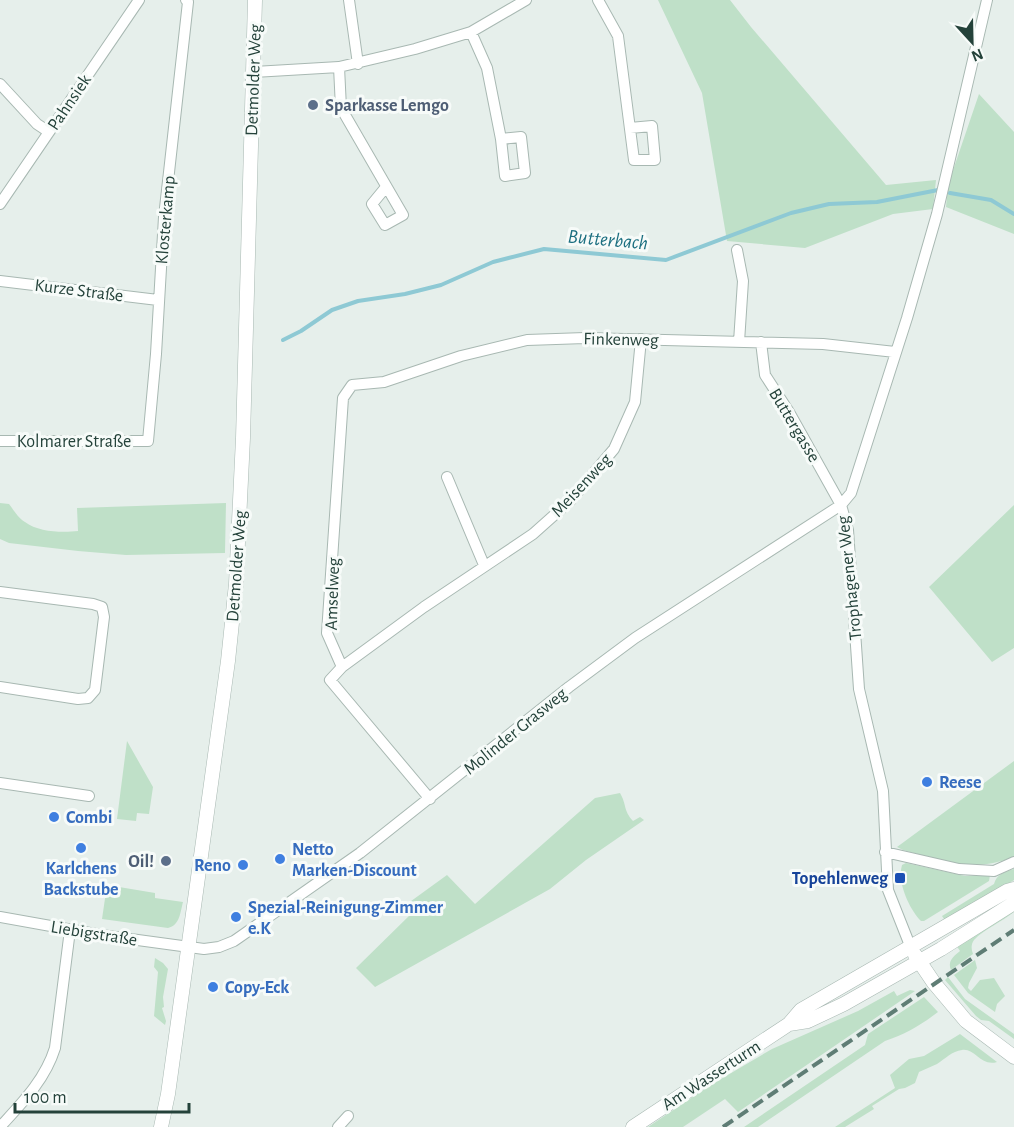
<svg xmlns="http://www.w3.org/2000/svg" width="1014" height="1127" font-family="'Alegreya Sans',sans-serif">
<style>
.green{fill:#bfe0c8}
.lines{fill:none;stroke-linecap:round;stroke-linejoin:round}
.stream{stroke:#8ec9d4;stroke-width:4}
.minor-casing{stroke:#a8b8b2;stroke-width:12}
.tertiary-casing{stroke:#a8b8b2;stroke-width:15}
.minor{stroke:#fff;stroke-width:10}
.tertiary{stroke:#fff;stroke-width:14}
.rail{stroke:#5f7d75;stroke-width:4;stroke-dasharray:12 6;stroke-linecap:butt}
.service-dot{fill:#5c6f8a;stroke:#f7fbf9;stroke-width:2}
.shop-dot{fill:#3f7fe0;stroke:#f7fbf9;stroke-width:2}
.transit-dot{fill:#1a4fb4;stroke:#f7fbf9;stroke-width:2}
.labels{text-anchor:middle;stroke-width:6;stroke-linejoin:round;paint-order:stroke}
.street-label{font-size:18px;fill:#24423a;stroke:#f7fbf9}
.service-label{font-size:18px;font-weight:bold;fill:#4e5e75;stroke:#f7fbf9;text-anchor:start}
.shop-label{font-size:18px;font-weight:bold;fill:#366cbe;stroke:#f7fbf9;text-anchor:start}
.transit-label{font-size:18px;font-weight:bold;fill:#164399;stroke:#f7fbf9;text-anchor:end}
.water-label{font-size:20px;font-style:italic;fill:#1c6f80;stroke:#f7fbf9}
</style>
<rect width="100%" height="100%" fill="#e6efeb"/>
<path class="green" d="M658,0H730L751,27L886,185L936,180L933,209L893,214L805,248L727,241L702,93Z
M979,94L1014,132V234L946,207L948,185Z
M0,503L9,504C13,509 18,518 25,522C38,532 62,533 78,531L77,508L226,503L225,553L126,555L78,551L9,543L0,539Z
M1014,505V648L992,662L929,587Z
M127,741L153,787L149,814L137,813L136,821L117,819Z
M1014,761V857C970,873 946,862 903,850L897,847Z
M620,793C627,805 623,810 633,821L640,817L644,820L586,860L550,889L375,987L356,968L412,913L407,904L447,875L475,904L595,798Z
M906,863L965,876L990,875L989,881L924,921H921C909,909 897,882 902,865Z
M1014,869V880L946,922L942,916L994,884C997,874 1004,872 1014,869Z
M107,885L155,893V898L183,902C180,913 180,925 168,928L102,919Z
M1014,908V912C1002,922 984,929 974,940C971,944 971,949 973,954L951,970C947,961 954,956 960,951L956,945Z
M155,958L163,963L168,969L163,997L164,1007L162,1008L166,1021L165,1025L154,1016L158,972L154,967Z
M975,960L977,968L969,983L968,988L971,991L980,980L994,978L1005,996L997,1004L995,1012L968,993L954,975Z
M948,977L965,999L1014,1034V1039L989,1021L981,1020L976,1016L945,980Z
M910,990L915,991L738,1112L725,1099L683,1127H648L709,1086L772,1049L858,1011L894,991L897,996Z
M924,997L938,1012C921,1025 906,1034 885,1041L758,1127H744L865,1045L868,1034Z
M960,1034L997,1062C981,1067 975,1048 962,1050C952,1051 945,1059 937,1064C931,1067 925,1069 919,1072L915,1083L905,1088L899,1089L872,1106L874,1109L845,1127H835L895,1088L890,1075L909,1059L924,1056Z"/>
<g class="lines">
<path class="stream" d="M950,193L991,200L1014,214
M283,340L301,331L332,310L358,301L405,294L441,285L493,262L544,249L666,260L791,213L829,204L877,202L938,190"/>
<defs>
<path id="minor" d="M349,0L358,64
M598,0L618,36L634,160H655L652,126L630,128
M471,32L487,68L501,139L505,176L525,173L521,137L501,139
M339,67L341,108L403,215L385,225L372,204L386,187
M253,72L339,67L415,49L471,32L526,0
M0,84L37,124L49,132
M0,204L139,0
M737,250L743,281L739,342
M0,281L158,300
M761,342L765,375L789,412L841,505L848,530L859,689L883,791L888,890L911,948
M0,441H148L156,354L164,217L188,2L186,0
M447,477L484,565
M0,592L93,604L102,607L104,617L95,690L88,698L78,699L0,687
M342,667L327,633L343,398L352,385L384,382L461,356L527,340L585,338L823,344L895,352
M0,783L89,796
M430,799L330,680L342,667L424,607L533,534L570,501L614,449L635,402L641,339
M885,852L959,869L994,871L1014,862
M0,917L101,935L204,949L219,947L234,941L360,853L569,687L635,638L841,505L851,493L907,318L937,214L987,0
M0,1127C22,1103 45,1080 55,1048L70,930
M338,1127L348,1116"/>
<path id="tertiary" d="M915,955L934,983L966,1021L1014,1057
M789,1024L808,1021L844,1004L941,949L1014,903
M161,1127L168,1094L228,661L236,584L243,438L255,0
M633,1127L789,1024L801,1010L1007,891L1014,889"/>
</defs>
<use href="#minor" class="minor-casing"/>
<use href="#tertiary" class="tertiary-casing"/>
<use href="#minor" class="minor"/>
<use href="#tertiary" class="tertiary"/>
<path class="rail" d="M723,1127L1014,930"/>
</g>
<g class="service-dot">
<circle cx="313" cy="105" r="6"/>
<circle cx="166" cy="861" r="6"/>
</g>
<g class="shop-dot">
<circle cx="927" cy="782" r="6"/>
<circle cx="54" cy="817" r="6"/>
<circle cx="81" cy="848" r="6"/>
<circle cx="280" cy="859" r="6"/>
<circle cx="243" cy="865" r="6"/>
<circle cx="236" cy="917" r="6"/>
<circle cx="213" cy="987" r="6"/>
</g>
<rect class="transit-dot" x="894" y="872" width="12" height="12" rx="3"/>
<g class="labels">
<g class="street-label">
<text transform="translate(253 80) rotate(-88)" y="6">Detmolder Weg</text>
<text transform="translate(69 102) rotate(-56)" y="6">Pahnsiek</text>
<text transform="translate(165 220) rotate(-85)" y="6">Klosterkamp</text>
<text transform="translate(79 290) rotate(7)" y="6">Kurze Straße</text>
<text transform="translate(621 339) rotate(1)" y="6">Finkenweg</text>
<text transform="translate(795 425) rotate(59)" y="6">Buttergasse</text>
<text x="74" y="447">Kolmarer Straße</text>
<text transform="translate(581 485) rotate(-47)" y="6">Meisenweg</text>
<text transform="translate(236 566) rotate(-86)" y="6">Detmolder Weg</text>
<text transform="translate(849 578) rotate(-96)" y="6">Trophagener Weg</text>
<text transform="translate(332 594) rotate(-88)" y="6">Amselweg</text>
<text transform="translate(515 731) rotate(-39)" y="6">Molinder Grasweg</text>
<text transform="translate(94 933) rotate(9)" y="6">Liebigstraße</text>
<text transform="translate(711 1075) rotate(-33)" y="6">Am Wasserturm</text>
</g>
<g class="service-label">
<text x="325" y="111">Sparkasse Lemgo</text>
<text x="154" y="867" text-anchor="end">Oil!</text>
</g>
<g class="shop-label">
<text x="939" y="788">Reese</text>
<text x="66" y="823">Combi</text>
<text x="292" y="855">Netto<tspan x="292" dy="21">Marken-Discount</tspan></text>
<text x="231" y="871" text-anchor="end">Reno</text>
<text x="81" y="874" text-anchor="middle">Karlchens<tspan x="81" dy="21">Backstube</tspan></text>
<text x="248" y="913">Spezial-Reinigung-Zimmer<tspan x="248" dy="21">e.K</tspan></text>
<text x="225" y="993">Copy-Eck</text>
</g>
<g class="transit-label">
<text x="888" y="884">Topehlenweg</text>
</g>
<g class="water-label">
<text transform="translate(608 239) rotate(5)" y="7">Butterbach</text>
</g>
</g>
<g transform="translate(972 42) rotate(158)" stroke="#f7fbf9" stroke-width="4.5" paint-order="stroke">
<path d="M0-4.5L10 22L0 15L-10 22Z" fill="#24423a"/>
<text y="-9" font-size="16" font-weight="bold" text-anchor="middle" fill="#24423a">N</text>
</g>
<path d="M15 1103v9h174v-9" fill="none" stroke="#24423a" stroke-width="3"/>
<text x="24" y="1103" font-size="18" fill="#24423a" stroke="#f7fbf9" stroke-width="4.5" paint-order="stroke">100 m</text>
</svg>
